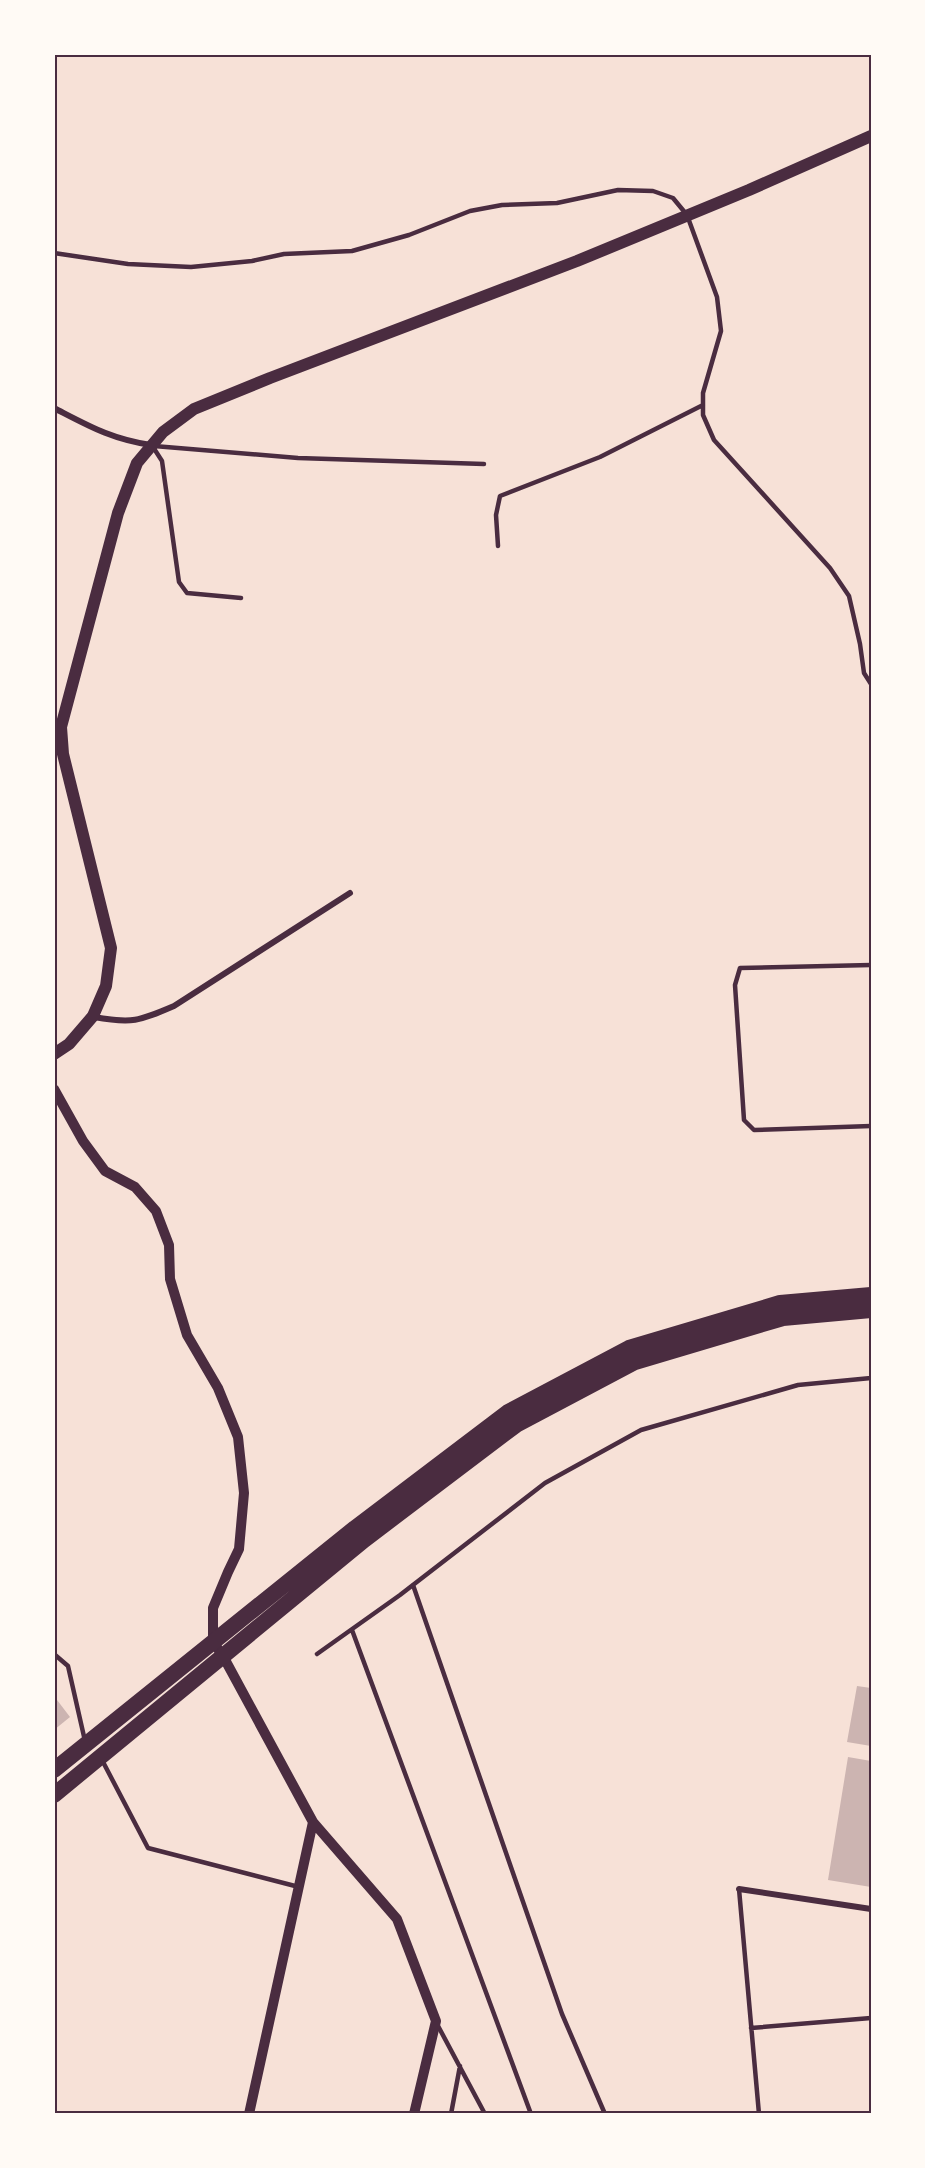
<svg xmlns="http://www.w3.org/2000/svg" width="925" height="2168" font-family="'Zilla Slab',serif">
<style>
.building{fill:#ccb4b1}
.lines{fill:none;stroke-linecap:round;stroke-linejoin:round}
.service{stroke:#4a2c40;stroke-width:4.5}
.minor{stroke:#4a2c40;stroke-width:6}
.tertiary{stroke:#4a2c40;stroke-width:10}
.secondary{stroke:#4a2c40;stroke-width:12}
.trunk{stroke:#4a2c40;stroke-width:16}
.neatline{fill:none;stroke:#4a2c40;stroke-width:2}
</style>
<rect width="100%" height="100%" fill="#f7e1d7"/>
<path class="building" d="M857,1686L871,1688V1746L847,1742Z
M54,1696L70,1717L54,1730Z
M848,1757L871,1761V1887L828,1880Z"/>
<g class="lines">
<path class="service" d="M54,253L128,264L191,267L252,261L284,254L352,251L409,235L470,211L502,205L557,203L618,190L653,191L673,198L687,215L717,297L721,331L703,393V415L714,440L830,568L849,596L860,644L864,673L871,684
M154,446L298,458L484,464
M153,447L162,461L179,582L187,593L241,598
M498,546L496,515L500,496L600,457L703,405
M871,965L740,968L735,985L744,1120L754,1130L871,1126
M413,1585L562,2014L605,2114
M352,1630L531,2114
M54,1654L68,1666L85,1741
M317,1654L400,1595L545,1483L641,1430L798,1385L871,1378
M102,1760L148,1848L299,1887
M739,1889L759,2114
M437,2024L485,2114
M751,2028L871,2018
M451,2114L460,2066"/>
<path class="minor" d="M54,408C89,426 111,439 151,445
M94,1017C132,1024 139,1021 174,1006L350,893
M739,1889L871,1909"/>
<path class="tertiary" d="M54,1089L83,1141L105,1171L135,1187L156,1211L169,1245L170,1279L187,1335L218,1388L238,1437L244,1493L239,1549L228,1572L213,1608V1642L223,1656L313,1822L397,1919L436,2021L414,2114
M249,2114L313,1822"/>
<path class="secondary" d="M54,1054L69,1044L93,1016L106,986L111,948L63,754L61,727L118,513L137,463L163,432L194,409L270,378L577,261L749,190L871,136"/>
<path class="trunk" d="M54,1770L355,1528L508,1412L629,1348L780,1303L871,1295
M54,1795L364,1540L516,1425L635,1362L783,1318L871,1310"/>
</g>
<rect width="925" height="2168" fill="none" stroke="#fffaf5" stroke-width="111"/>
<rect x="56" y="56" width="814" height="2056" class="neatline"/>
</svg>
